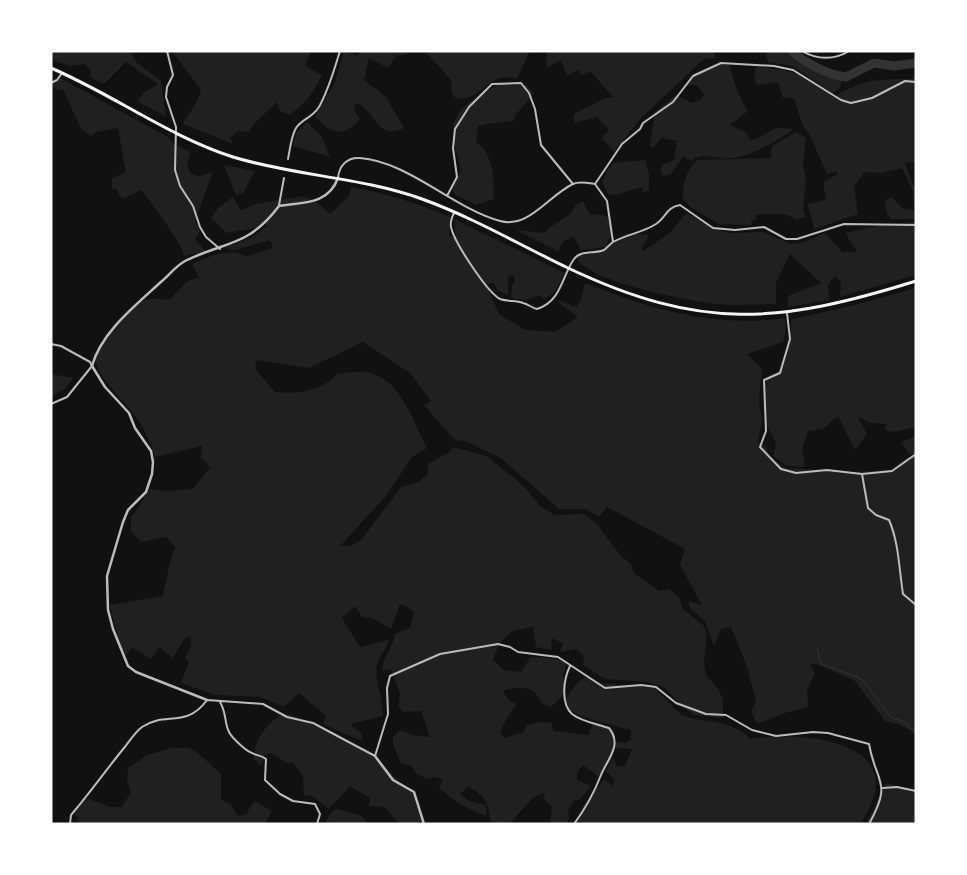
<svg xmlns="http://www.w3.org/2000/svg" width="967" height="875" font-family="'Golos Text',sans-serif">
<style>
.green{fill:#202020}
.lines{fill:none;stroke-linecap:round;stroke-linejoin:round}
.stream{stroke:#333;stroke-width:1}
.river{stroke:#333;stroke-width:9}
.minor{stroke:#bcbcbc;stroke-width:2}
.tertiary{stroke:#bcbcbc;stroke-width:2.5}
.secondary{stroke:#f5f5f5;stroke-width:3}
</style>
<rect width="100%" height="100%" fill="#111"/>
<path class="green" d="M51,51H130L137,63L161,81L166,117L137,101L145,92L158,84L126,62L104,84L91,78L90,69L84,64L69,66L51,59Z
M172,51H311L305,66L322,75C314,93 305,104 289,115L280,111L277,102L253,125L249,132L238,131L230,138L233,144L183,124C189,112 198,104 201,90Z
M344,51L358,56L360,51H409L405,55L396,56L388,68L369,58L364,80L386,97L404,128C375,141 377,110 356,103L354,110L360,120C341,138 333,134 315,117L335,82Z
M425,51H530L517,78C510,78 504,76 497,79C482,86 472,104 454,97L451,89L452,81Z
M548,51H714L716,58L704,59L640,119L614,152L602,138L609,130L597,117L574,123V114L603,99L613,97L590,71L582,75L578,70L567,76L561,60L547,67L546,57Z
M765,51H793L833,78L843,79L838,90L832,93L792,66L768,62Z
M717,64L730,65C733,81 739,97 748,111L730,125L747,133L750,140L756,139L776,128L794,129C775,142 756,154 733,158C718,161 705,150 691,161L683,156L672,173L663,176L660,171L662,165L674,160L677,141L661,138L652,149L650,146L655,112L676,95L692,103L701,100L704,95L697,85L684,86L696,72Z
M756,67C774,68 792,70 809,79C818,85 825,92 834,97C864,78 881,79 916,79V162L905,163L914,187L916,186V219H891L887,214L885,200L892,197L902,208L914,210L913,191L902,168L881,173L865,172L854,186L858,214L814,229L808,204L826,200L823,182L837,175V171L827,174L810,136L802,124L794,98H783L778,82L757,85L754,78Z
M60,78L166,136L174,144L190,152L187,165L191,174L200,176L213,172L195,221L200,231L195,239L205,251L184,256C183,244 151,204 142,190L122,199L116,189H112V178L126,172L118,128L96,132L91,136L81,129L63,89L56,90L52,85Z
M501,83C515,88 517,83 528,86L534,94L516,114L513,121C500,123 489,122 478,126L476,142C494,154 494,180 494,199L476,205L454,194L452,187L461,171C459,158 453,145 453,132C451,108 484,93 501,83Z
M307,122L322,137L330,157L293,146L296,133Z
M796,132L806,138L803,164L806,179L803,209L805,217L796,220C785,211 769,214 755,215L756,220H751L752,225C740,226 732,223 721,225L693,209L683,199C682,184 686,170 698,160L771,158L772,146Z
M645,160L649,174V190L644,192L642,187L615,195L608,194L602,181L612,163Z
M224,165L255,171L243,193L236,195Z
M351,187C385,193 417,203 450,217L449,235L456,239L454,219L565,273L554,293L544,299L539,295L527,300L511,298L512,286L515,282L514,275L508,277V295L498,291L493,282L486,285L499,314L525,330L555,332L578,317L559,303V300L576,307L581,300L585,283C650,309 714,328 785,318L786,329L783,342L747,354L762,369L759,401L762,421L758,442L766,447L770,458L786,468L851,472L894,470L899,463L915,454H909L901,442L916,436V733L898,724L885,721L855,681L815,663L810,665L815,673L807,690L808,707L785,713L757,724L751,711L756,702L747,667L731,627L721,629L714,646L705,621L690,608L688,601L702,605L680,565L685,549L607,507L599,517L586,509H559L501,458L465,441L455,440L424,405L431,401L410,373L363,342L309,368L256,360L255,369L275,392C299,394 320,392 337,374C346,373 356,371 365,372C401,376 413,422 427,448L412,457L386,496L340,546H351L361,540L401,487L417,483L428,474V464L448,453L453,447L486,456L523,485L540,506L555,515L584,514L596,523L621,556L631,564L634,573L659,591L669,589L679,597L683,609L704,626L707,636L704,663L706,675L718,689L723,699V718L694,715L683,707L664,687L647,682L605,679L583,665L584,657L577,649L560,652L563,643L551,638L552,650L536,647L533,627C508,630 501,636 493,660L504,670L521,672L530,658C544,656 554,658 567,663L563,675L565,694L551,707L543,704C533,686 527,687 507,689L503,692L509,700L516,704L503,725L500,733L505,738L524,732L526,725L542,722L552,723L553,731L588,735L594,722C600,724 608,726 611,731C619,743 605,767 600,778L583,765L577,773V780L591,786L579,800H574L568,811L569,818L567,824H550L552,806L545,801L544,793L534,797L509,824L491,822C488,802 486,797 468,786L460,794L469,801L486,805V816L461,805L439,788L443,780L435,777L427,779L417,774L410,765L401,764L393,744V737L400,730L412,735L430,737L421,711L403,712L398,707L400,694L391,669L382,671C383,656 393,648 395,634L410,628L414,613L408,607L400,604L391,629L372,618L362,617L355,606L342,618L360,647L389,640C386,650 379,655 377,665C374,682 384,699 383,716L350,724L361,733L362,741L323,724L326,716L299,693L284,707L260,697L216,695L181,683L189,662L185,659L191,645V636L185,638L173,658L159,647L151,659L132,647L126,656L119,643L110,605L163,596L170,562L175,547L166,537L141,542L131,531V518L150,489L167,491L193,489L210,467L201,458L202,446L155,457C151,444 144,427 135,416C125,401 96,377 96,360C96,347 114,332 121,321C135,301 143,296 169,300L188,281L199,277L192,264C208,257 229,247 246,256L273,248L270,240L235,250L225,248L252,237L266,227V222L254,228L227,233L211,218L218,208L233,197L241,211L255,204L303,196L317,202L330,214L350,195Z
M583,201L590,214L603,215L609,218L612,231L606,247L581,250L574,237C565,239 560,243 559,252L516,230L545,233C552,222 571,219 575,206Z
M686,213L727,233L764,232L790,244L803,242L825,233L842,252H857L845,233L887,224L916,222V275L840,297L841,282L835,276L828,285L829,300L788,307V296L821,283L790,254L776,283V304C761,304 745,305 730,305C700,304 593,284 577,259L578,256L604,251L627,233L649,235L642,248L643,251L671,232Z
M916,288V427L893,432L885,430L886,424L871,423L857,416L867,434L855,450L838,416L823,429L808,431L802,449L805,467L787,466L773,456L776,443L766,423L763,399L766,381L770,375L779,371L789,341L792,319L851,306Z
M51,374L73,378L65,389L51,397Z
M586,676L601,683L654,688C660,693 678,713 682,715C707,725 729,717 750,739C806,730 917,742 860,824H573L585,803L604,779L613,786L615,780L606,771L613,757L617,766H625L632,749L615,748L617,741L626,743L631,740V730C619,727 582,718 573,712C568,709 567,704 566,698L577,683Z
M282,715H292L358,747L381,762L403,786L414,794L419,802L423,824H399L385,807L369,806L370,798L350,786L329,809L312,796L304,795L303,776L293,763H287L271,753L265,755L261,766L254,759C253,741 267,723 282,715Z
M171,748H189L198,753L221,774V800L230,804L238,816L246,814L254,801L272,811L265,824H79L75,812L86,798L111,807H122L131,792L127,780L128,768L147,755Z
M886,783L901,787L916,794V824H866Z
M336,809L360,815L366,820L365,824H325L330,813Z"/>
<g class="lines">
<path class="stream" d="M817,648L821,664L858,677L865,683L891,717L907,723L916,735"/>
<path class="river" d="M792,51C805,63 828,75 846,77L874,63L894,66L916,63"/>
<path class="minor" d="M167,51L173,75L167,87L166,97L176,127L175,170L180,186L193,206L200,227L206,237L220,249
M802,51C817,60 835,60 849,51
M51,83L57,80L62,73
M288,159C290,149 291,137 296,128C303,118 311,119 319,107C329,89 334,70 340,51
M338,178C339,166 347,157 360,158C407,161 455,209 500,221C529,229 549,195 573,184C579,181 588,183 595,184L607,201L613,242C627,234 642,233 656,224C666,217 667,207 680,205L713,228L735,230L764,227L786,239H797L844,224L916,225
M595,184L622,144L640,129L643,123L673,102L693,76L721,63L774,66L793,70L841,100L851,103L872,98L905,81L916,82
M447,196L457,177L453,148L455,129L469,107L492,84L521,83L529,93L535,109L541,145L573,184
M279,205L284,178
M454,213C452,217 450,222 451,227C454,242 487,292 500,299C508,302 516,300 523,303C528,304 532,308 537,309C561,302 562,276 574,259C580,250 595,254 604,250C607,248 610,244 613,242
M787,313L790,339L780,373L764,380L766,431L760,447L781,469L796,473L827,470L862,474L892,471L916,454
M51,344L61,346L90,362L92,366L67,397L51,404
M862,474L868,508L876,515L889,520C899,543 899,569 903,594L916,605
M570,666C564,678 560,703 572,714C582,722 598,724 609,728C623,745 607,760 601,775C594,793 586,808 574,824
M220,702C227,714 224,722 229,732C232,738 246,751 252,753C257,756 261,755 266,759L265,780L280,794L293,801L315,804L320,814L317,824
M883,788L897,787L916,791
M70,824L71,815C89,794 106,770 124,748C129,742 135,732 142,727C165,711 186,729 207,700L263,704L287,717L313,723L375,756L388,714L387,688L390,676L440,654L498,644L510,647L518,652L558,657L605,688L641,685L656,687L676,703L706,714L726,715L752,730L776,736L813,732L828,733L869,744C876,784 893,781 869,824"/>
<path class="tertiary" d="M207,700L136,672L128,666L113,629L108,610L107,576L123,522L128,510L146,492L152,474L153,462L151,451L135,428L129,413L105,387L92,366C101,332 137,304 162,281C169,275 176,266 185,261C226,241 248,247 279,206C303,202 328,205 338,178
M375,756L393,780L414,792L424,824"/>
<path class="secondary" d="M51,68C114,95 168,136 233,157C295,176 361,177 422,199C472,217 520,245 568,268C701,331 778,324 916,281"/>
</g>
<rect width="967" height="875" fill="none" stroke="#ffffff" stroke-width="105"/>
</svg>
